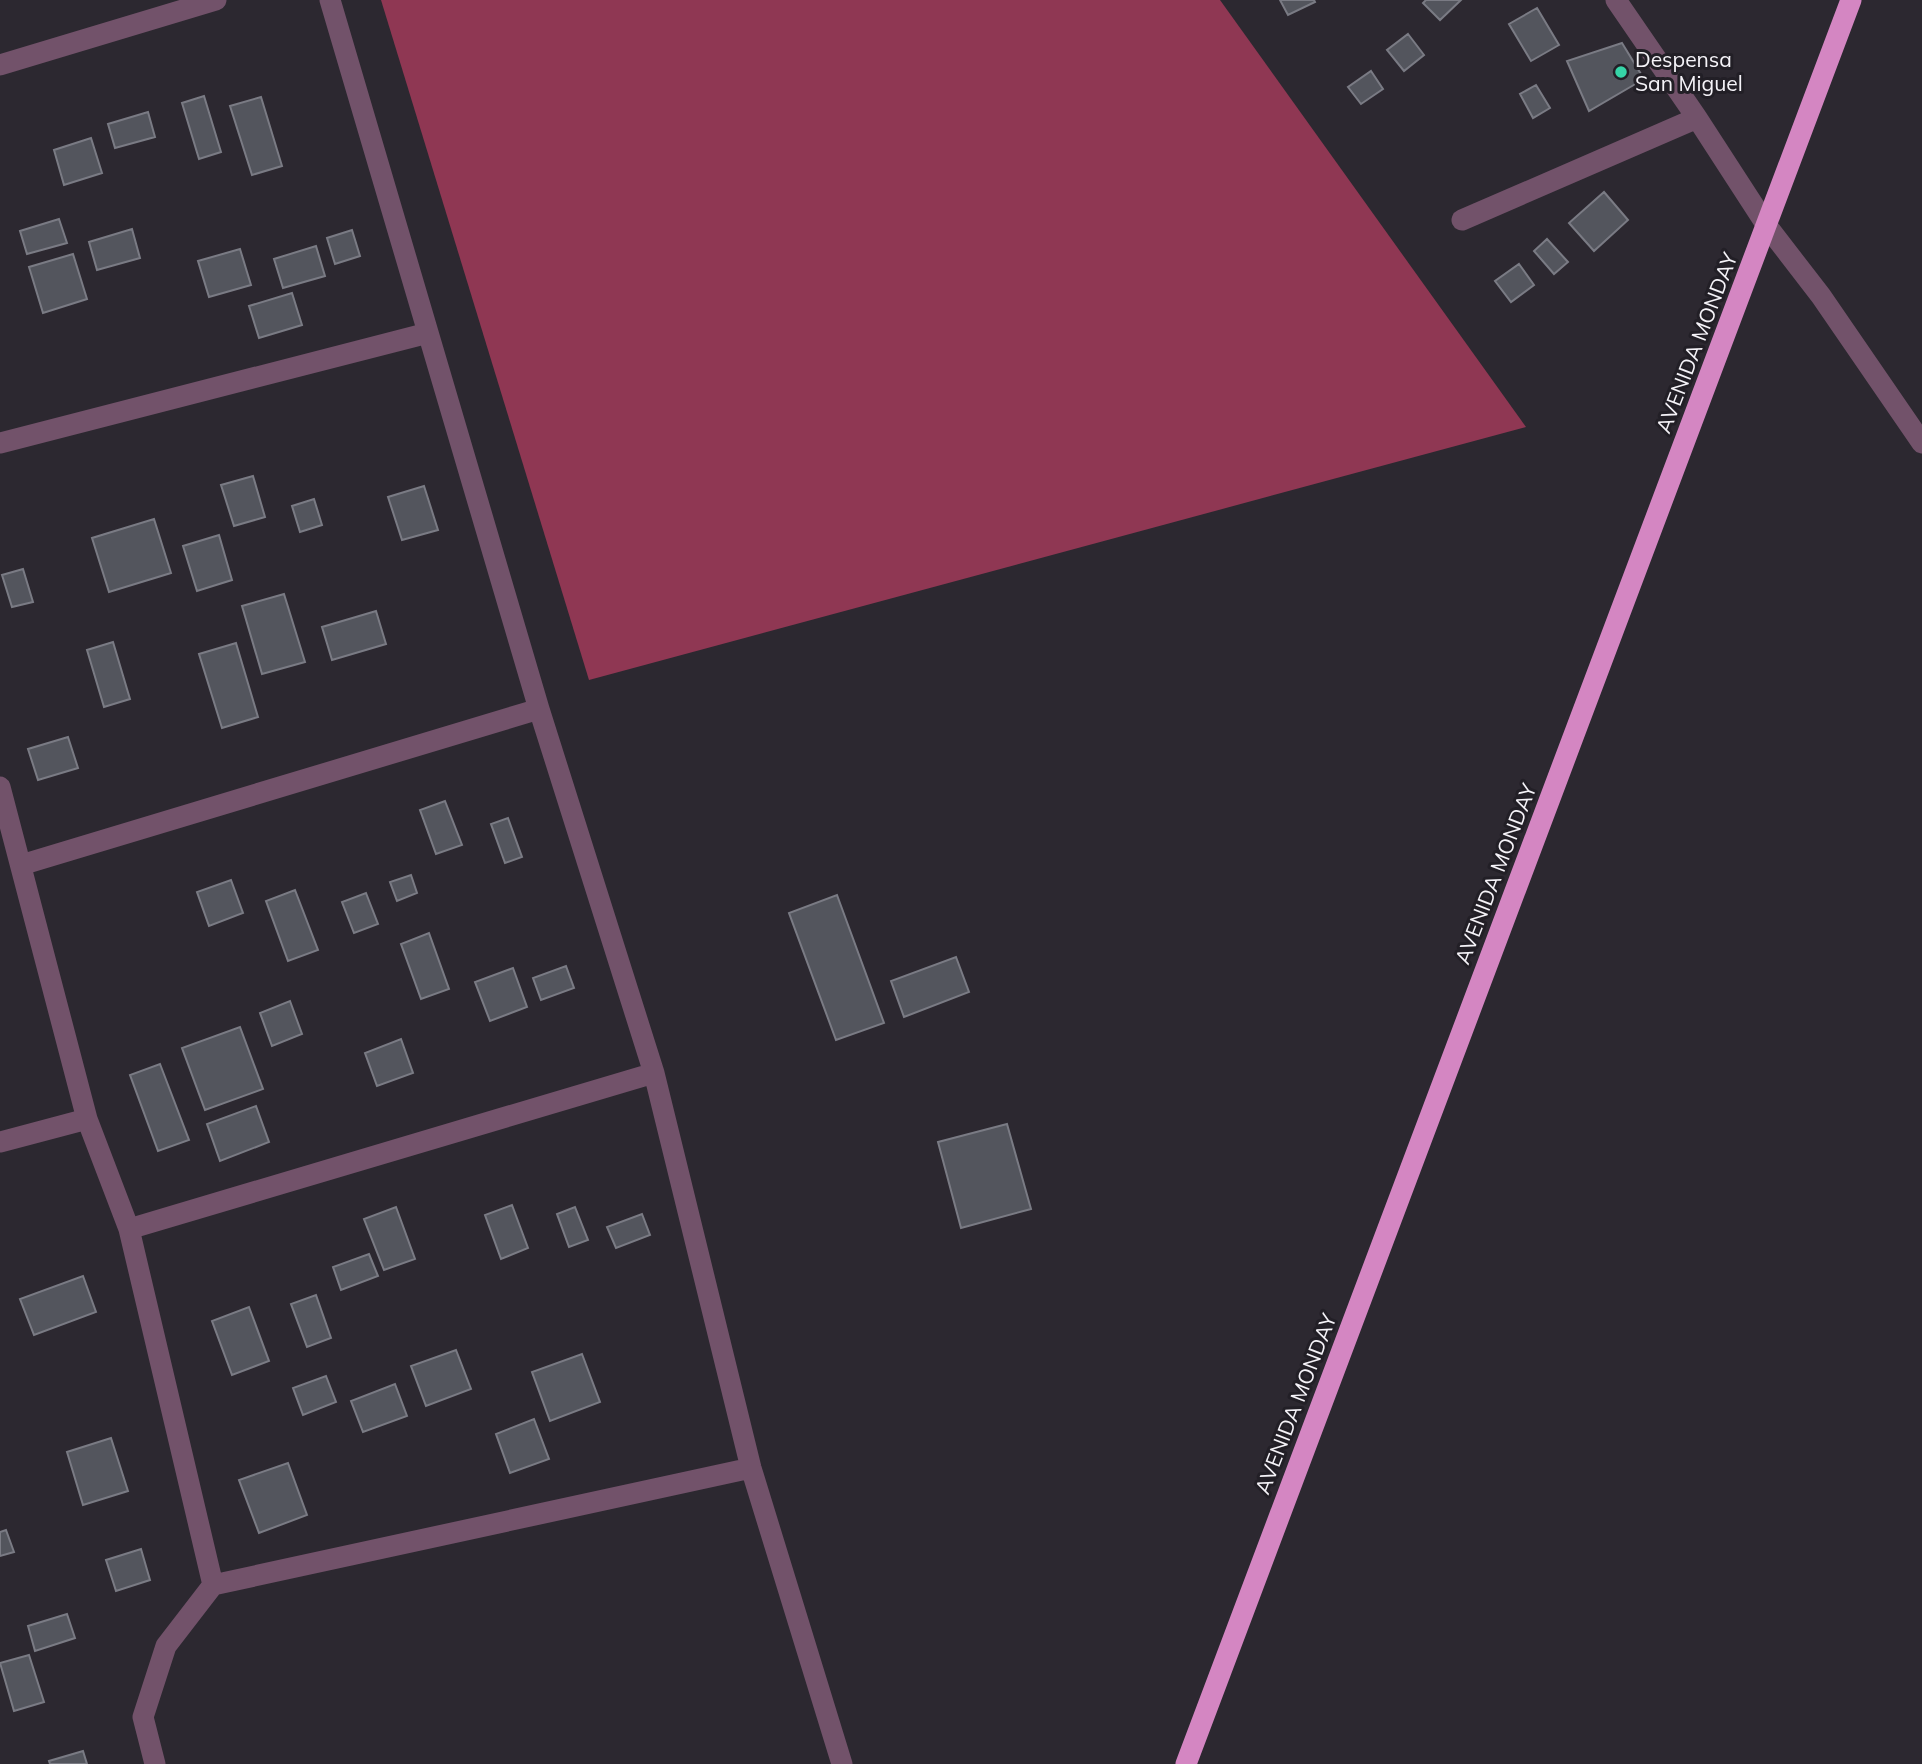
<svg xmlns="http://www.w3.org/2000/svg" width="1922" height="1764" font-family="Mulish,sans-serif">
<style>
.forest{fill:#8f3753}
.building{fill:#53555d;stroke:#7a7b84;stroke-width:2}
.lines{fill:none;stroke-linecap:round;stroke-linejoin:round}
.minor{stroke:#72526a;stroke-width:21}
.highway{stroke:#d486c2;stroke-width:21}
.poi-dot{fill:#36d4a7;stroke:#221f26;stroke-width:2.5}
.labels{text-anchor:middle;stroke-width:6;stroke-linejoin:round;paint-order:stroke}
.poi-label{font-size:21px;fill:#f5f3f8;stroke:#221f26;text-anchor:start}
.street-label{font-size:21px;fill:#f5f3f8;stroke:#221f26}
</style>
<rect width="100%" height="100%" fill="#2c2830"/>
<path class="forest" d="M381,0H1220L1526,427L589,680Z"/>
<path class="building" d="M1280,0H1314L1315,2L1288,15Z
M1426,0H1461L1440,20L1423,3Z
M1537,8L1559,45L1531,61L1509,24Z
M1408,34L1424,55L1404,71L1387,50Z
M1622,43L1644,79L1589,111L1567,61Z
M1371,71L1383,89L1361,104L1348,87Z
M1536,85L1550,108L1533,118L1520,94Z
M204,96L221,152L199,159L182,103Z
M261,97L282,166L252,175L230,106Z
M148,112L155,137L115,148L108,124Z
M91,138L102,173L64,185L54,150Z
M1604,192L1628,220L1594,251L1569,223Z
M59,219L67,243L27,254L20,231Z
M132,229L140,258L97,270L89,242Z
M352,230L360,256L335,264L327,238Z
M1547,239L1568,262L1554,274L1534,251Z
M316,246L325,276L283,288L274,259Z
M240,249L251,285L209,297L198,261Z
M73,254L87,299L43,313L29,267Z
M1519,264L1534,285L1511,302L1495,281Z
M292,293L302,325L259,338L249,306Z
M253,476L265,517L234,526L221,485Z
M424,486L438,530L402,540L388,497Z
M314,499L322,525L300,532L292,506Z
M154,519L171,573L109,592L92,538Z
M219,535L232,580L197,591L183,546Z
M23,569L33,602L12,607L2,575Z
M284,594L305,662L262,674L242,606Z
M376,611L386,644L332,660L322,627Z
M113,642L130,699L104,707L87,650Z
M236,643L258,717L222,728L199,654Z
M68,737L78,768L38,780L28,749Z
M445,801L462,845L436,854L420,810Z
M508,818L522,857L505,863L491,824Z
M411,875L417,893L397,901L390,882Z
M231,880L243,913L209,926L197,892Z
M295,890L318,950L288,961L266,901Z
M366,893L378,924L354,933L342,902Z
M837,895L884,1023L836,1040L789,913Z
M429,933L449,989L421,999L401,944Z
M956,957L969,992L904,1017L891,981Z
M566,966L574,988L541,1000L533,978Z
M513,968L527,1007L490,1021L475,982Z
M290,1001L302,1034L272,1046L260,1013Z
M240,1027L263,1089L205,1110L182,1048Z
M401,1039L413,1073L377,1086L365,1053Z
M160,1064L189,1140L158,1151L130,1075Z
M256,1106L269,1142L220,1161L207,1124Z
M1007,1124L1031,1209L961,1228L938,1142Z
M512,1205L528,1248L501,1259L485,1215Z
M396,1207L415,1259L384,1270L364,1219Z
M575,1207L588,1240L569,1247L557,1214Z
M642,1214L650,1235L616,1248L607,1227Z
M369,1254L378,1276L341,1290L333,1267Z
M83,1276L96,1312L34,1335L20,1299Z
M316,1295L331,1338L307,1347L291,1304Z
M249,1307L269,1361L232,1375L212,1321Z
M456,1350L471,1389L426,1406L411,1366Z
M582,1354L600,1402L550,1421L532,1372Z
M326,1376L336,1402L303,1415L293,1388Z
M395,1384L407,1416L363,1432L351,1401Z
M534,1419L549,1459L510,1473L496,1434Z
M111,1438L128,1491L83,1505L67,1452Z
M288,1463L307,1515L259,1533L239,1480Z
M6,1530L14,1552L0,1556V1532Z
M141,1549L150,1580L116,1591L106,1560Z
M67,1614L75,1638L35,1651L28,1626Z
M29,1655L44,1702L14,1711L0,1663Z
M83,1751L87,1764H50L49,1761Z"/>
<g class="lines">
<path class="minor" d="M330,0L539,709L654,1073L751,1468L842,1764
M1616,0L1697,118L1767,226L1821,296L1922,443
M0,65L216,0
M1462,220L1697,118
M0,443L428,333
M0,787L87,1119L129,1229L213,1585
M21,865L539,709
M0,1142L87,1119
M129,1229L654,1073
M155,1764L143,1717L166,1646L213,1585L751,1468"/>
<path class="highway" d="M1186,1764L1851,0"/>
</g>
<circle class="poi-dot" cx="1621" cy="72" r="7"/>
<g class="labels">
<g class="poi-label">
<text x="1635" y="67">Despensa<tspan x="1635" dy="24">San Miguel</tspan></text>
</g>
<g class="street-label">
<text transform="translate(1697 343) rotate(-69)" y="7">AVENIDA MONDAY</text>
<text transform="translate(1496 874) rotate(-69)" y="7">AVENIDA MONDAY</text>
<text transform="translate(1296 1404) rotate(-69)" y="7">AVENIDA MONDAY</text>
</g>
</g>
</svg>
